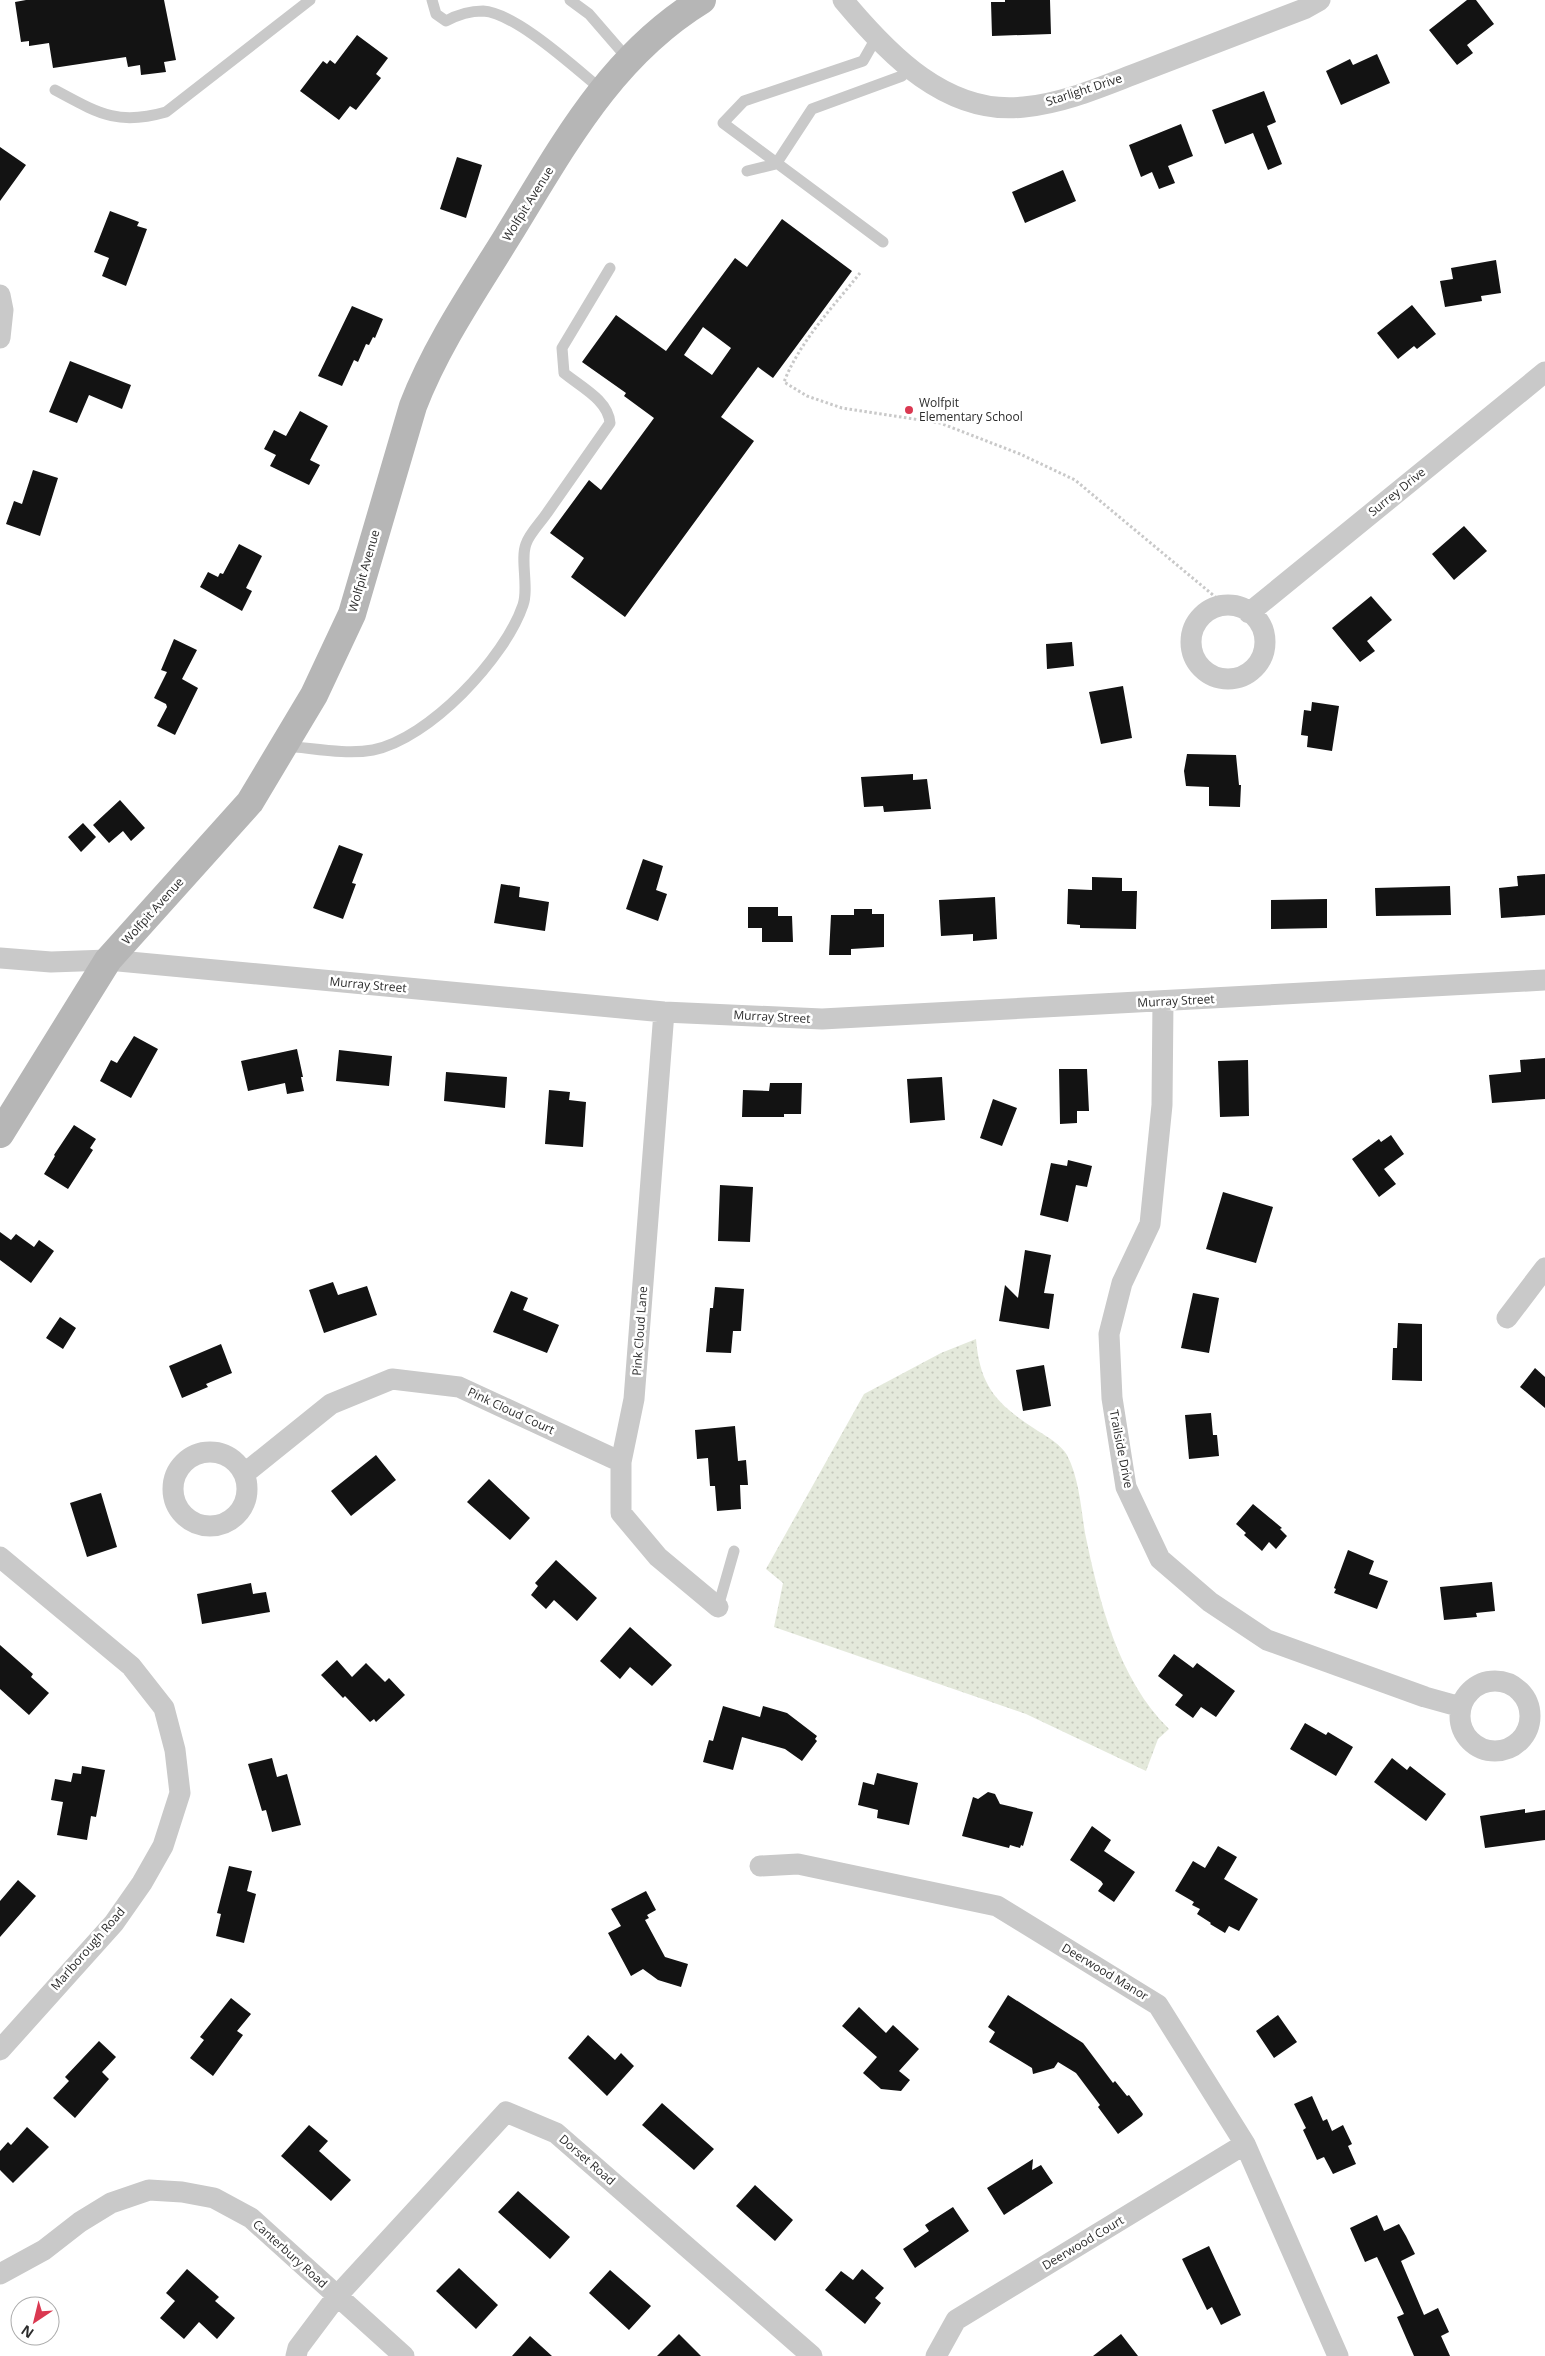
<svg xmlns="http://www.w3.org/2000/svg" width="1545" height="2356" font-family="'Open Sans',sans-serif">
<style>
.park{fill:url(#park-dots)}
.building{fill:#131313;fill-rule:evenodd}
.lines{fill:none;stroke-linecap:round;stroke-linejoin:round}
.path{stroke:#c9c9c9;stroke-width:3;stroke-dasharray:2.5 2.5;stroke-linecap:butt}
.lane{stroke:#c9c9c9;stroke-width:11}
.street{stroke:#c9c9c9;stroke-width:21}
.secondary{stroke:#b6b6b6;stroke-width:28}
.poi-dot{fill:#da3851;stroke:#fff;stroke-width:2}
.labels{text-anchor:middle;stroke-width:5;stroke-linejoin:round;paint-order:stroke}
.street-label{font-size:12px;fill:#2c2c2c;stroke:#fff}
.poi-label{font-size:12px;fill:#2c2c2c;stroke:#fff;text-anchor:start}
</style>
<defs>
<pattern id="park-dots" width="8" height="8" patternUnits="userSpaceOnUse" patternTransform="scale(1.25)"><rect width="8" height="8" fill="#e4e9db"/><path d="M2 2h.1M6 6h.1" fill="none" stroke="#c4c8bc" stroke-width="1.8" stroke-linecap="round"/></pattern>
</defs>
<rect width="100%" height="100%" fill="#fff"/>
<path class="park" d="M976,1339C980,1388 998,1405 1038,1431C1048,1437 1061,1445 1067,1455C1079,1478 1081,1508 1085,1533C1099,1601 1118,1679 1169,1729L1158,1739L1146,1771L1026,1714L774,1627L783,1583L766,1569L864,1394L941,1353Z"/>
<path class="building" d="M26,0H164L176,60L164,62L166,72L141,75L140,65L128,67L126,57L53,68L49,43L29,46V41L21,42L15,2Z
M1005,0H1050L1051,34L992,36L991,2H1005Z
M1467,0H1476L1494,24L1467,45L1473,53L1457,65L1429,30Z
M357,35L388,58L376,74L381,78L356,110L350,106L339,120L300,91L323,61L327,64L330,60L335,64Z
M1377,54L1390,83L1341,105L1326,71L1350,59L1353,65Z
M1264,91L1276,122L1267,126L1282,164L1268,170L1253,133L1225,144L1212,110Z
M1181,124L1193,156L1168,166L1175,183L1159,189L1152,172L1141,177L1129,145Z
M0,147L26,165L0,201Z
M457,157L482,165L466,218L440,209Z
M1063,170L1076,201L1025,223L1012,192Z
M110,211L139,222L137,226L147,229L126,286L102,276L109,258L94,252Z
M782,219L852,271L773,378L758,367L721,417L754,441L625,617L571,577L584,558L550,533L589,480L601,490L654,418L624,396L626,393L582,362L616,315L666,351L735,258L747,267ZM703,327L731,348L712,375L684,355Z
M1496,260L1501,293L1481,296L1482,301L1445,307L1440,281L1453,279L1451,268Z
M1412,305L1436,334L1417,349L1414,346L1398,359L1377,333Z
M352,306L383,319L375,338L373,337L369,345L366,344L358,362L354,360L342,386L318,376Z
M70,361L131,385L122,409L89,395L77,423L49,412Z
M300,411L328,426L310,460L320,465L309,485L270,466L276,455L264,449L274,430L286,436Z
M33,470L58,478L40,536L6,524L14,501L22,504Z
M1464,526L1487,551L1454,580L1432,554Z
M239,544L262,556L246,588L252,591L242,611L200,587L208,572L218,577L220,573L223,574Z
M1371,596L1392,620L1367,641L1375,651L1360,662L1332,628Z
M174,639L197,650L182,679L198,688L175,735L157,726L167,707L166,704L154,698L167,672L161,670Z
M1072,642L1074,666L1047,669L1046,644Z
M1123,686L1132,738L1101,744L1089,692Z
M1312,702L1339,706L1332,751L1307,747L1308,736L1301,735L1304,710L1311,711Z
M1187,754L1236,755L1239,785H1241L1240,807L1209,806V787L1186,786L1184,771Z
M913,774V780L927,779L931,809L884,812L883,806L864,807L861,777Z
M120,800L145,828L131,841L123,831L109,843L93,825Z
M83,823L96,837L81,852L68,837Z
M339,845L363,854L352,883L356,884L343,919L313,908Z
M643,859L663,866L656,890L667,894L658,921L626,909Z
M1545,874V915L1501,918L1499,888L1518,886L1517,876Z
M1092,877L1122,878V891H1137L1136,929L1080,928V925L1067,924L1068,889L1092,890Z
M501,884L520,887L519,897L549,902L545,931L494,923Z
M1450,886L1451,915L1376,916L1375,888Z
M995,897L997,939L973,941V934L941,936L939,900Z
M1327,899V928L1271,929V900Z
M748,907H778V916H792L793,942H762V928H748Z
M854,909H872V914H884V947L851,949V955H829L831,915H854Z
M134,1036L158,1049L131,1098L100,1081L111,1060L117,1063Z
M297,1049L303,1077H301L304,1091L287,1094L285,1083L248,1091L241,1061Z
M339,1050L392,1056L389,1086L336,1081Z
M1545,1058V1099L1492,1103L1489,1075L1521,1072L1520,1060Z
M1248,1060L1249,1116L1220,1117L1218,1061Z
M1059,1069H1087L1089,1111H1077V1123L1060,1124Z
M446,1072L507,1077L505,1108L444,1101Z
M942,1077L945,1120L910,1123L907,1079Z
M770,1083H802L801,1114H784V1117H742L743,1090L769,1091Z
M549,1090L570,1092L569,1100L586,1102L583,1147L545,1144Z
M993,1099L1017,1108L1002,1146L980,1138Z
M74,1125L96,1139L90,1148L93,1150L68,1189L44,1174L55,1156L54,1155Z
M1391,1135L1404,1154L1384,1169L1396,1184L1379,1197L1352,1159L1379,1139L1381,1142Z
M1068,1160L1092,1166L1087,1187L1076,1185L1068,1222L1040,1215L1051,1163L1067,1166Z
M720,1185L753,1187L750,1242L718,1241Z
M1223,1192L1273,1207L1256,1263L1206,1249Z
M0,1232L11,1240L16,1234L34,1247L39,1240L54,1251L31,1283L0,1260Z
M1025,1250L1051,1255L1044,1293L1054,1294L1049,1329L999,1321L1005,1285L1018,1298Z
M333,1282L338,1295L367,1286L377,1315L324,1333L309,1290Z
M715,1287L744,1289L741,1331H733L731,1353L706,1352L710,1308H713Z
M511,1291L528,1298L523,1310L559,1325L547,1353L493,1332Z
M1193,1293L1219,1298L1209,1353L1181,1348Z
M60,1317L76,1328L63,1349L46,1338Z
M1398,1323L1422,1324V1381L1392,1380L1393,1348H1397Z
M221,1344L232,1373L206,1384L208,1387L182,1398L169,1366Z
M1044,1365L1051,1406L1023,1411L1016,1370Z
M1535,1368L1545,1377V1408L1520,1387Z
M1211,1413L1213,1435H1217L1219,1456L1189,1459L1185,1415Z
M735,1426L738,1461L746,1460L748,1485H740L741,1509L717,1511L715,1486H710L708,1458L697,1459L695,1430Z
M376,1455L396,1480L351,1516L331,1491Z
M489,1479L530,1518L510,1540L467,1502Z
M101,1493L117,1547L87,1557L70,1503Z
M1253,1504L1282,1528L1280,1529L1287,1536L1276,1549L1269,1542L1262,1551L1244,1535L1246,1533L1236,1524Z
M1348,1550L1374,1561L1369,1574L1388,1581L1377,1609L1334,1593L1336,1589L1334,1588Z
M556,1560L597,1598L577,1621L554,1600L546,1609L531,1595L538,1586L535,1583Z
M1492,1582L1495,1611L1476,1613L1477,1617L1444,1620L1440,1587Z
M251,1583L253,1594L266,1592L270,1612L202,1624L197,1594Z
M630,1627L672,1665L652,1686L630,1667L620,1679L600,1661Z
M0,1645L33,1674L31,1677L49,1693L29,1715L0,1689Z
M1174,1654L1193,1668L1197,1663L1235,1691L1216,1717L1201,1707L1193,1718L1175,1705L1183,1695L1158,1676Z
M337,1660L352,1677L366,1663L385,1682L389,1678L405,1695L376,1722L374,1719L370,1722L345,1696L343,1698L321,1675Z
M723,1706L760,1717L763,1706L787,1713L817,1736L815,1739L817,1741L802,1761L785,1749L742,1737L733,1770L703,1762L709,1740L713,1741Z
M1305,1723L1326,1735L1328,1732L1353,1747L1336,1776L1290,1749Z
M272,1758L277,1777L287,1774L301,1825L272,1832L266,1810L262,1811L248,1764Z
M1392,1758L1407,1770L1410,1766L1446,1794L1426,1821L1374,1782Z
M82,1766L105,1770L96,1817L91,1816L87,1840L57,1835L63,1802L51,1800L55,1779L71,1782L73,1773L81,1774Z
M877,1773L918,1783L909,1825L877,1818L878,1810L858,1805L863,1782L874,1785Z
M988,1792L995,1794L1000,1804L1033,1812L1023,1846L1021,1845L1020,1848L1010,1845L1009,1848L962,1836L973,1797L978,1799Z
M1525,1809V1813L1545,1810V1840L1485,1848L1480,1816Z
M1092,1826L1111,1840L1104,1851L1135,1872L1114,1902L1098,1891L1103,1884L1101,1881L1070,1860Z
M1218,1846L1237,1857L1224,1879L1258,1899L1239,1931L1229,1926L1225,1933L1210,1924L1211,1923L1197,1914L1200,1909L1192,1905L1194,1902L1175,1891L1193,1861L1205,1868Z
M229,1866L252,1871L247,1891L256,1894L244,1943L216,1936L221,1914L217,1913Z
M18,1880L36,1896L0,1937V1901Z
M646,1891L656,1910L647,1915L649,1918L645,1920L665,1957L688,1964L681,1987L658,1980L643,1969L631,1976L608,1933L621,1926L611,1909Z
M1008,1995L1083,2043L1113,2083L1115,2081L1127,2096L1129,2095L1143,2114L1142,2116L1118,2134L1098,2107L1100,2105L1076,2073L1058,2062L1054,2068L1033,2074L1032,2068L989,2042L995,2032L988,2027Z
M231,1998L251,2014L237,2031L243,2035L213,2076L190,2058L204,2040L200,2037Z
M859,2007L886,2033L893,2025L919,2049L899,2071L910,2080L901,2091L881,2089L863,2073L877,2057L842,2026Z
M1278,2015L1297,2042L1274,2058L1256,2031Z
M588,2035L615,2060L621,2053L634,2066L607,2096L568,2058Z
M99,2041L116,2057L102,2072L109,2079L75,2118L53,2098L69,2081L65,2077Z
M1312,2096L1323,2121L1327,2119L1332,2131L1343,2125L1352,2144L1348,2146L1356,2164L1333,2174L1324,2157L1317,2160L1303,2130L1306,2128L1294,2104Z
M662,2103L714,2149L694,2170L642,2125Z
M309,2125L328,2141L319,2151L351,2180L331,2201L281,2156Z
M27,2127L49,2147L13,2183L0,2170V2151L8,2142L11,2145Z
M1033,2159L1032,2170L1041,2165L1053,2183L1004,2215L987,2188Z
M755,2185L793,2220L775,2241L736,2206Z
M518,2191L570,2237L550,2259L498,2212Z
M953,2207L969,2231L915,2268L903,2249L929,2231L925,2225Z
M1377,2215L1384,2231L1399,2224L1406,2236L1415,2254L1401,2261L1424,2315L1438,2308L1449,2332L1441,2336L1450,2356H1414L1397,2317L1404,2314L1377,2257L1365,2262L1350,2228Z
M1209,2246L1241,2315L1221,2325L1212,2307L1207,2310L1182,2259Z
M459,2268L498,2305L476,2329L436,2291Z
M187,2269L219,2297L215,2301L235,2318L217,2339L199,2322L184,2339L160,2318L175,2301L166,2293Z
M862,2269L884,2288L875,2298L881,2303L865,2324L825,2290L841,2271L853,2280Z
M610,2270L651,2306L629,2330L589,2293Z
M679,2334L701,2356H657Z
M1121,2334L1138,2356H1093Z
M530,2336L552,2356H512Z"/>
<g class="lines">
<path class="path" d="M860,273C833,307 800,341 784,382L807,396L842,408L940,423L1020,454L1075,480L1225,605"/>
<path class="lane" d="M432,0L436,14L446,21C457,15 470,11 483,11C516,13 575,68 602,90
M570,0L589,14L628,59
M875,40L863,61L744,101L723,123L883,242
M55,90C98,113 117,126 166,112L310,0
M747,171L776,164L812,109L902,76L907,68
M285,746C313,748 345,755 373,750C429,739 505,658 523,605C529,588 520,559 526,544C529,534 541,522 547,513C568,483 589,453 610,423C608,400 581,387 564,373L562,348L610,268
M718,1607L734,1551"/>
<path class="street" d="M843,0C888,54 947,116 1024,107C1065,103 1103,86 1140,72C1195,51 1249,30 1304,9L1320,0
M0,295L3,310L0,338
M1191 642a37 37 0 1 1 74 0a37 37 0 1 1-74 0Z
M1249,613L1545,372
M0,958L51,962L108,960L664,1012L822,1019L1545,980
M1163,1001L1162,1105L1150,1224L1122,1283L1109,1334L1112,1398L1126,1487L1160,1559L1210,1602L1267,1640L1425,1697L1461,1707
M664,1012L634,1399L621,1462V1513L658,1557L718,1607
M1507,1318L1545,1268
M173 1489a37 37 0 1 1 74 0a37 37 0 1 1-74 0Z
M244,1474L331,1404L392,1379L459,1387L621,1462
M0,1557L131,1666L164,1708L175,1750L180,1793L163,1846L142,1883L114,1923L0,2050
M1460 1716a35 35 0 1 1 70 0a35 35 0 1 1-70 0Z
M760,1866L798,1864L997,1906L1158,2005L1245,2144L1338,2356
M0,2274L44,2250L80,2222L111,2203L149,2190L182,2192L214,2198L251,2218L404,2356
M296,2356L298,2348L337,2296L506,2112L556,2133L812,2356
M936,2356L956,2320L1245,2144"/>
<path class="secondary" d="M0,1134L108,960L250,802L314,695L352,614L413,406C436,346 473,292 507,237C562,148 609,57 702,0"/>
</g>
<circle class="poi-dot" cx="909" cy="410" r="5"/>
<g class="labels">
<g class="street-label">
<text transform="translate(1084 90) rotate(-18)" y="4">Starlight Drive</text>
<text transform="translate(528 204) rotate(-58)" y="4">Wolfpit Avenue</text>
<text transform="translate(1397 492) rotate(-39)" y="4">Surrey Drive</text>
<text transform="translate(364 571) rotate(-74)" y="4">Wolfpit Avenue</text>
<text transform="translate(153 911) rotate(-48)" y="4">Wolfpit Avenue</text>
<text transform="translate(368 985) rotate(5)" y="4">Murray Street</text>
<text transform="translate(1176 1001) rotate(-3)" y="4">Murray Street</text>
<text transform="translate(772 1017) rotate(3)" y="4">Murray Street</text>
<text transform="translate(640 1331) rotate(-86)" y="4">Pink Cloud Lane</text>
<text transform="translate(511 1411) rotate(25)" y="4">Pink Cloud Court</text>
<text transform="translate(1121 1449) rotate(79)" y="4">Trailside Drive</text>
<text transform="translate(88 1949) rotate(-49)" y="4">Marlborough Road</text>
<text transform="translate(1105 1972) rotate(31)" y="4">Deerwood Manor</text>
<text transform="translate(587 2160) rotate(41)" y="4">Dorset Road</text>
<text transform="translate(1083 2243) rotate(-31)" y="4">Deerwood Court</text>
<text transform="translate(290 2254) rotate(42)" y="4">Canterbury Road</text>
</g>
<g class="poi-label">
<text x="919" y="407">Wolfpit<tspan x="919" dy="14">Elementary School</tspan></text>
</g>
</g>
<g transform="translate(35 2321) rotate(215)"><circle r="24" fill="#ffffff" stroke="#ababab"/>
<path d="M0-4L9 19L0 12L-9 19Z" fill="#da3851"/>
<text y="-8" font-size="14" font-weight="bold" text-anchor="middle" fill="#2c2c2c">N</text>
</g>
</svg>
